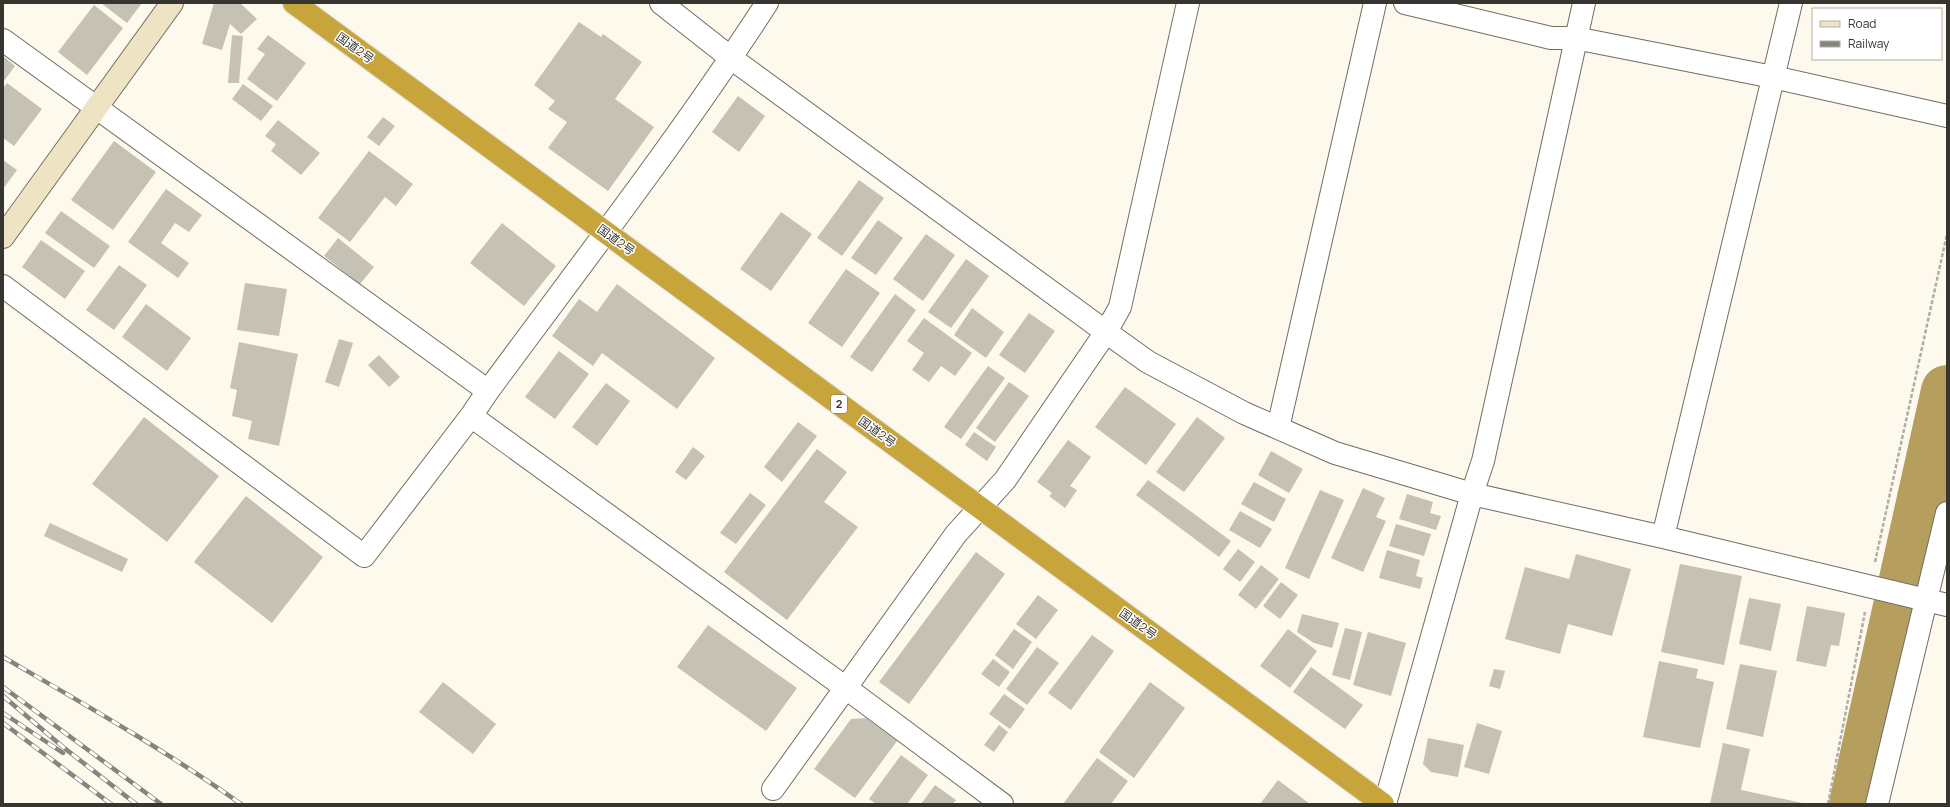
<svg xmlns="http://www.w3.org/2000/svg" width="1950" height="807" font-family="Manrope,'Noto Sans JP',sans-serif">
<style>
.lines{fill:none;stroke-linecap:round;stroke-linejoin:round}
.river{stroke:#b59e5e;stroke-width:52}
.building{fill:#c5c1b4}
.street-casing{stroke:#716d62;stroke-width:24}
.secondary-casing{stroke:#716d62;stroke-width:24}
.highway-casing{stroke:#dbdbda;stroke-width:24}
.path{stroke:#b0ada3;stroke-width:2.5;stroke-dasharray:4 2;stroke-linecap:butt}
.street{stroke:#fff;stroke-width:22}
.secondary{stroke:#eee4c4;stroke-width:22}
.highway{stroke:#c8a53a;stroke-width:22}
.rail-casing{stroke:#87847c;stroke-width:4.5}
.rail{stroke:#fff;stroke-width:3;stroke-dasharray:9;stroke-linecap:butt}
.labels{text-anchor:middle;stroke-width:3;stroke-linejoin:round;paint-order:stroke}
.shield{fill:#fff;stroke:#73726e;stroke-width:1}
.shield-label{font-size:11px;font-weight:bold;fill:#373530}
.street-label{font-size:12px;fill:#373530;stroke:#fff}
</style>
<rect width="100%" height="100%" fill="#fdf9ec"/>
<g class="lines">
<path class="river" d="M1855,804L1947,391"/>
</g>
<path class="building" d="M101,3H142L127,23Z
M214,3L241,4L257,19L241,34L230,24L222,50L202,44Z
M94,5L123,28L87,75L58,52Z
M579,22L601,37L603,34L642,62L615,99L654,127L608,191L548,148L567,122L548,109L555,101L534,85Z
M232,35L243,36L239,83H228Z
M268,35L306,63L277,101L247,79L265,54L257,49Z
M3,56L15,66L4,81L3,80Z
M7,83L42,109L14,146L3,138V88Z
M243,84L273,106L261,121L232,99Z
M738,96L765,116L739,152L712,132Z
M383,117L395,126L379,146L367,137Z
M278,120L320,153L301,175L271,151L276,144L265,136Z
M114,141L156,172L113,230L71,200Z
M369,151L413,184L396,206L385,197L350,242L318,218Z
M3,160L17,170L3,189Z
M859,180L884,198L842,256L817,238Z
M166,189L202,215L189,232L175,223L161,243L189,263L178,278L128,242Z
M61,211L110,246L94,268L45,233Z
M781,212L812,234L771,291L740,269Z
M878,220L903,238L876,275L851,258Z
M502,223L556,266L524,306L470,263Z
M926,234L955,255L923,301L893,279Z
M338,238L374,267L360,284L324,256Z
M41,240L85,271L65,299L22,267Z
M966,259L989,276L951,328L928,312Z
M119,265L147,285L114,330L86,310Z
M846,269L880,293L842,347L808,323Z
M245,283L287,289L279,336L237,330Z
M617,284L715,358L677,409L602,353L593,366L552,336L579,299L597,312Z
M895,294L916,310L872,372L850,357Z
M146,304L191,338L167,371L122,337Z
M972,308L1004,332L986,358L954,335Z
M1029,313L1055,331L1025,373L999,355Z
M924,318L972,353L955,376L941,366L929,382L912,370L924,353L907,341Z
M339,339L353,343L339,387L325,382Z
M239,342L298,354L279,446L248,439L252,421L232,416L237,390L230,388Z
M559,351L589,374L555,419L525,397Z
M379,355L400,377L389,387L368,365Z
M988,366L1005,378L961,439L944,427Z
M1009,382L1029,396L995,442L976,428Z
M606,383L630,401L597,446L572,427Z
M1125,387L1176,424L1146,465L1095,427Z
M144,417L219,476L167,542L92,484Z
M1197,417L1225,438L1184,492L1156,472Z
M798,422L817,436L782,482L764,467Z
M974,432L996,447L987,461L965,445Z
M1068,440L1091,457L1070,486L1077,490L1065,508L1049,496L1052,493L1037,482Z
M693,447L705,456L686,480L675,472Z
M817,449L847,472L824,502L858,527L787,620L724,572Z
M1271,451L1303,469L1289,493L1258,475Z
M1148,480L1231,541L1219,557L1136,495Z
M1254,482L1286,499L1274,522L1241,504Z
M1363,488L1385,498L1376,517L1386,521L1363,572L1331,558Z
M1320,490L1344,500L1309,579L1285,568Z
M750,493L766,505L736,544L720,533Z
M1407,494L1433,502L1430,513L1441,516L1436,530L1399,519Z
M246,496L323,557L272,623L194,562Z
M1240,511L1272,529L1260,548L1229,530Z
M50,523L128,559L122,572L44,536Z
M1396,524L1431,534L1424,556L1389,546Z
M1238,549L1255,562L1240,582L1223,569Z
M1387,550L1420,560L1416,576L1423,578L1420,589L1379,578Z
M976,552L1005,574L909,704L879,682Z
M1576,554L1631,569L1612,636L1568,624L1560,654L1505,639L1525,567L1569,579Z
M1680,564L1742,576L1724,665L1661,652Z
M1261,565L1279,579L1256,609L1238,595Z
M1281,582L1298,595L1280,619L1263,606Z
M1038,595L1058,610L1036,639L1016,624Z
M1749,598L1781,604L1771,651L1739,644Z
M1807,606L1845,613L1839,646L1831,645L1826,667L1796,661Z
M1302,614L1339,623L1332,648L1314,643L1297,632Z
M708,625L797,688L766,731L677,667Z
M1345,628L1362,632L1350,680L1332,675Z
M1014,629L1032,642L1013,669L995,655Z
M1288,629L1317,651L1290,688L1260,666Z
M1368,632L1406,643L1391,696L1353,685Z
M1092,635L1114,651L1071,710L1048,693Z
M1037,647L1059,663L1027,705L1006,689Z
M993,659L1010,672L999,687L981,674Z
M1659,661L1698,669L1696,678L1714,682L1700,748L1643,737Z
M1740,664L1777,671L1763,737L1726,729Z
M1311,667L1363,705L1345,729L1293,692Z
M1494,669L1505,671L1500,689L1489,686Z
M443,682L496,724L473,754L419,712Z
M1150,682L1185,708L1134,778L1099,752Z
M1004,694L1025,709L1010,729L989,714Z
M866,718L897,741L855,798L814,769L851,719Z
M1477,723L1502,731L1489,774L1464,767Z
M999,725L1008,732L994,752L984,745Z
M1428,738L1464,745L1458,777L1431,772L1423,764Z
M1723,743L1750,749L1741,790L1807,804H1710Z
M901,755L928,775L907,804H876L869,799Z
M1097,758L1128,781L1111,804H1063Z
M1278,780L1310,804H1260Z
M935,785L956,800L953,804H921Z"/>
<g class="lines">
<defs>
<path id="street" d="M661,3L731,58L1106,332L1148,362L1244,413L1335,453L1472,494L1663,537L1947,605
M1405,3L1551,38H1575L1773,77L1947,116
M3,40L488,391
M3,286L364,556L471,416L488,391C582,263 680,137 767,3
M471,416L846,688L1002,804
M1278,428L1375,3
M1663,537L1791,3
M773,789L956,534L1005,480L1106,332L1120,307L1188,3
M1385,804L1472,494L1483,461L1584,3
M1877,804L1947,513"/>
<path id="secondary" d="M3,237L172,3"/>
<path id="highway" d="M294,3L1383,804"/>
</defs>
<use href="#street" class="street-casing"/>
<use href="#secondary" class="secondary-casing"/>
<use href="#highway" class="highway-casing"/>
<path class="path" d="M1875,562L1947,234
M1828,804L1865,612"/>
<use href="#street" class="street"/>
<use href="#secondary" class="secondary"/>
<use href="#highway" class="highway"/>
<defs>
<path id="rail" d="M3,657C84,704 165,750 241,804
M3,687L161,804
M3,696L63,747L136,804
M3,713L63,753
M3,723L111,804"/>
</defs>
<use href="#rail" class="rail-casing"/>
<use href="#rail" class="rail"/>
</g>
<g class="labels">
<rect class="shield" x="831" y="395" width="16" height="18" rx="3"/>
<g class="shield-label">
<text x="839" y="408">2</text>
</g>
<g class="street-label">
<text transform="translate(355 48) rotate(36)" y="4">国道2号</text>
<text transform="translate(616 240) rotate(36)" y="4">国道2号</text>
<text transform="translate(877 432) rotate(36)" y="4">国道2号</text>
<text transform="translate(1138 624) rotate(36)" y="4">国道2号</text>
</g>
</g>
<rect width="1950" height="807" fill="none" stroke="#373530" stroke-width="8"/>
<rect x="1812" y="8" width="130" height="52" fill="#ffffff" stroke="#afaeac"/>
<rect x="1820" y="21" width="20" height="6" fill="#eee4c4" stroke="#afaeac"/>
<text x="1848" y="28" font-size="12" fill="#373530">Road</text>
<rect x="1820" y="41" width="20" height="6" fill="#87847c" stroke="#afaeac"/>
<text x="1848" y="48" font-size="12" fill="#373530">Railway</text>
</svg>
